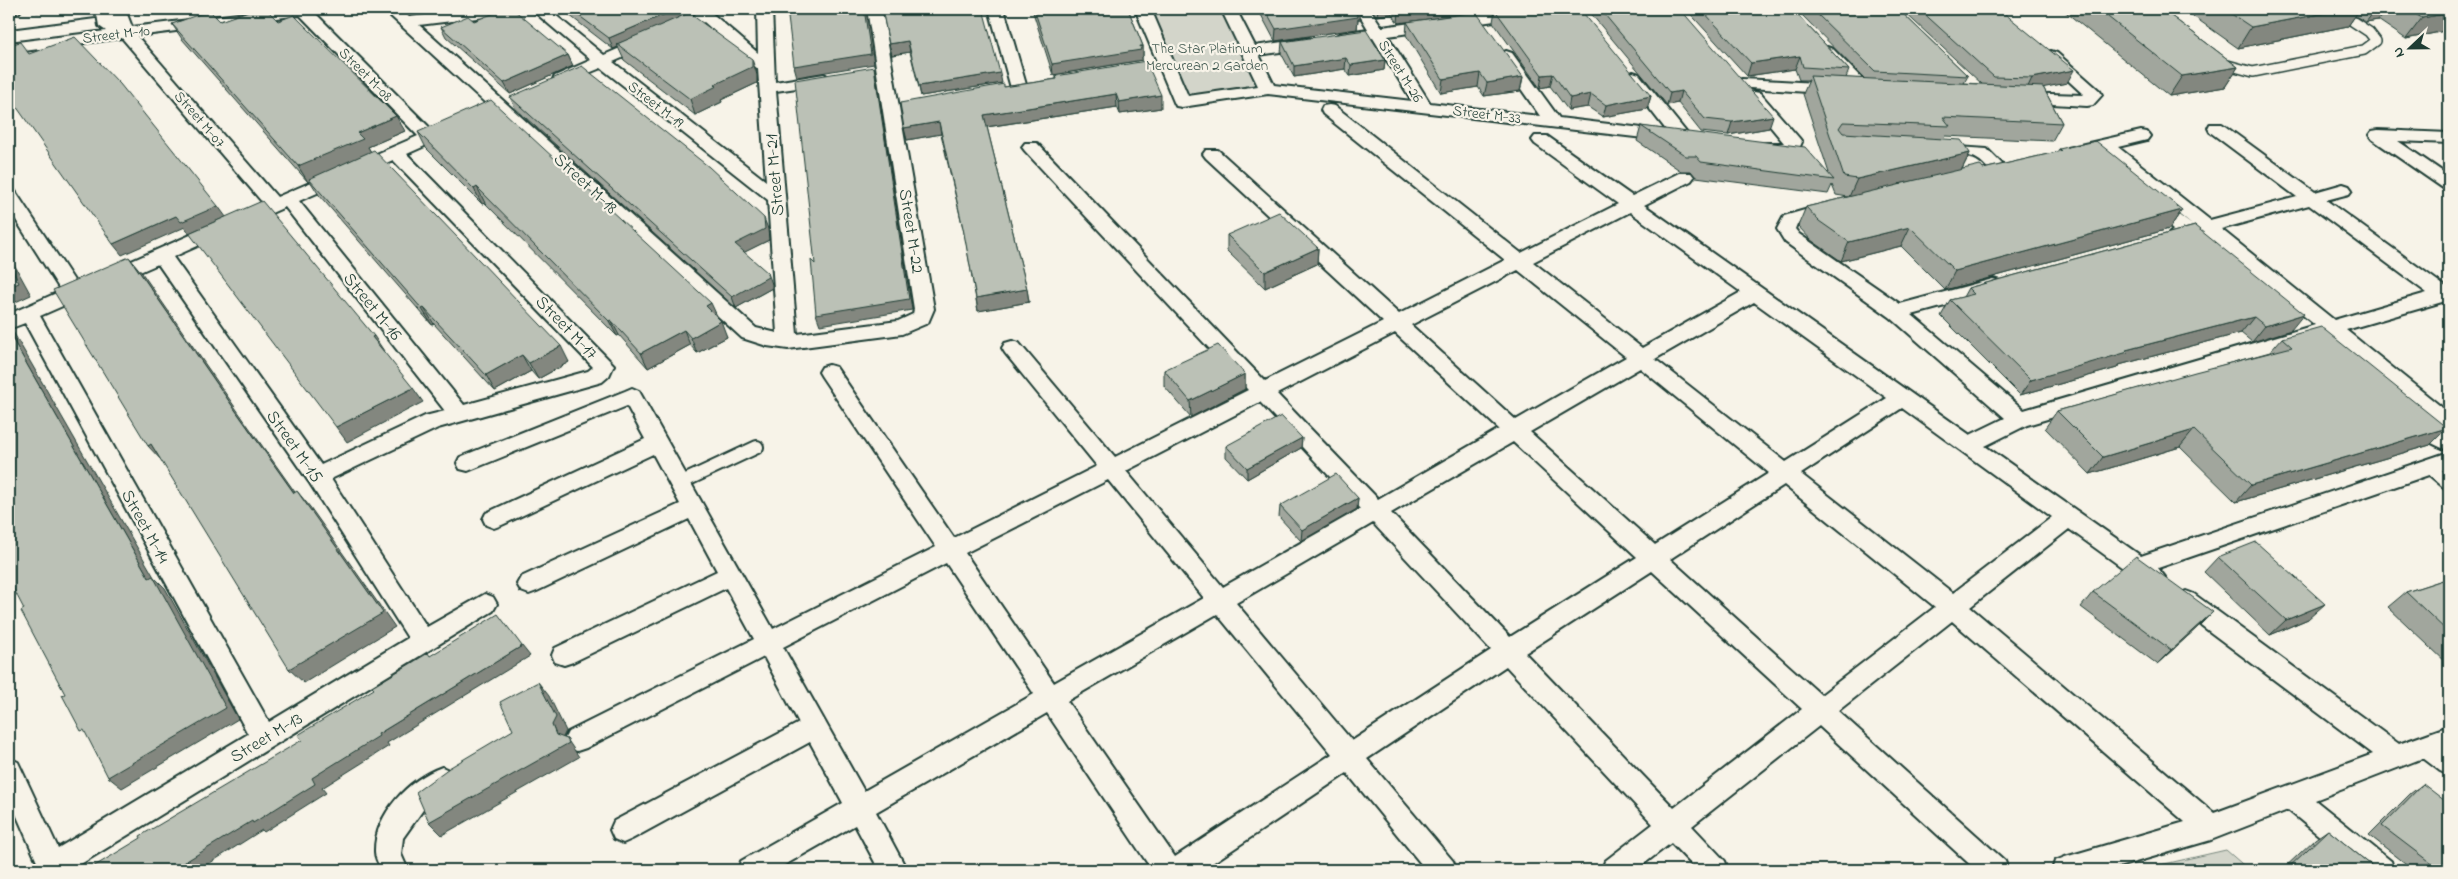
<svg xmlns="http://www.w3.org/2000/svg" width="2458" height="879" font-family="'Indie Flower',sans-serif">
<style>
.green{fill:#d3d5ca;stroke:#79897f}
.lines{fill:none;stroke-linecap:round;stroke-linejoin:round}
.service-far1-casing{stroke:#1f3d34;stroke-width:12}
.service-casing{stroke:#1f3d34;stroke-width:16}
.minor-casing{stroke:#1f3d34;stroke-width:4}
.tertiary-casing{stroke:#1f3d34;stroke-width:4}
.service-far1{stroke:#f7f3e8;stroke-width:9}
.service{stroke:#f7f3e8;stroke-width:12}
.minor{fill:#f7f3e8;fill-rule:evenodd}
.tertiary{fill:#f7f3e8;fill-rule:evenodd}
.wall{fill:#a1a69d;stroke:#1f3d34}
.shaded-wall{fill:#83877f;stroke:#1f3d34}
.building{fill:#bbc1b6;stroke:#1f3d34}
.labels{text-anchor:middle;stroke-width:4.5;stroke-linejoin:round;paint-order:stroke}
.far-street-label{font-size:15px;fill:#1f3d34;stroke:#f7f3e8}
.far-park-label{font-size:15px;fill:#435b52;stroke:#f7f3e8}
.street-label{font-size:18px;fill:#1f3d34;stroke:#f7f3e8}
</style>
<rect width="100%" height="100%" fill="#f7f3e8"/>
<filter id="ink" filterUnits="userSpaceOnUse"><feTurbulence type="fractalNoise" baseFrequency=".02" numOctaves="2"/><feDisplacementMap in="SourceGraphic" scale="10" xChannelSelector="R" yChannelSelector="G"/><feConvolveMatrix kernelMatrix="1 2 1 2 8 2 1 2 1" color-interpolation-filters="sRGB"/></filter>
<g filter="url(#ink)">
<path class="green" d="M1143,9H1229L1268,89L1182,102Z
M2226,850L2249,870H2165L2160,865Z"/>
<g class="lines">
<defs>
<path id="service-far1" d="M2224,64L2253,72L2364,50L2376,41L2369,32L2334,9"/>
<path id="service" d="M2429,467L2449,484
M680,483L757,447"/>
<path id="minor" d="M24,9H39L29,23L24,25L16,20Z
M96,9H125L132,27L278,9H319L315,13L432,130L448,124L454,125L456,129L454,133L407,154L614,365L609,376L602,382L438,428L331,479L427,627L485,594L493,597L497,604L493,611L71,870H34L37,862L9,798V758L18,762L58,848L248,734L25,323L9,329V314L61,291L9,209V189L15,191L77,285L263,203L122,38L9,53V43L106,31L99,26ZM300,15L418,136L277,197L137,36ZM393,160L593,367L588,371L464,405L299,201ZM285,207L445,411L425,416L321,465L173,257ZM158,264L309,482L408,638L269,722L40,316Z
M383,9H400L409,17L475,9H517L515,12L510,14L419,25L756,328L777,333L768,200L601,68L567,82H555L553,79L555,76L591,60L531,9H548L604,55L696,15L691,9H707L758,53L757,9H772L775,82L824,74L832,79L824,84L776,91L797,334L898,321L913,314L914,309L867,9H882L934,309L928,323L902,334L788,349L767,346L742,338ZM704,22L758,69L766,181L613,62Z
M989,9H1004L1027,88L1025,91H1013L1011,88Z
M1135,9H1151L1188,96L1258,86L1221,9H1236L1255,46L1309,38L1317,43L1309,48L1259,55L1274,85L1412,101L1373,38L1341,43L1333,38L1341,33L1368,29L1356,9H1370L1382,27L1513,9H1551L1549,12L1544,14L1388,36L1430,103L1540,116L1498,56L1506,51L1512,53L1559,118L1667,131L1625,77L1633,72L1639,74L1690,137L1687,141C1680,142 1676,140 1669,141L1268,94L1182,107L1176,106L1174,102Z
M1827,47L1833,49L1871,88L1873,91L1871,94H1859L1821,55L1819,52L1821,49Z
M2051,51L2057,53L2100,91L2102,95L2093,105L2087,106L2016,102L2014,98L2016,94L2022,93L2084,95L2045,59L2043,56L2045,53Z
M1742,79L1835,84L1841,86L1843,89L1841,92L1835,94L1736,87L1734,84L1736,81Z
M1754,92L1760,93L1799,138L1802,142L1797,153L1791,154L1760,151L1757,147L1760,143H1784L1746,97L1748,93Z
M1329,105L1335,106L1521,253L1618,204L1535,144L1532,140L1535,136H1547L1632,196L1679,173H1691L1694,177L1691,181L1644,205L1970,435L2005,418L1890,317L1785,242L1777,229L1784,216L1829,203L1835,205L1838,209L1835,213L1797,224L1795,229L1799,234L1900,304L1993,279L2000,281L2003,286L2000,291L1912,315L2024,410L2315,325L2203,234H2201L2214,247L2212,251C2199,255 2193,247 2184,239L2177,241L2170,239L2168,235L2173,230L2145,207L2142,203L2145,199H2157L2192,225L2101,151L2073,157L2067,156L2064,152L2067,148L2141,131L2147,132L2150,136L2147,140L2118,147L2210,220L2297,197L2210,132L2208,128L2210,124H2222L2315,192L2343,184L2349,186L2352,190L2349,194L2326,200L2446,287L2449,286V300L2346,330L2449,413V450C2434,446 2413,434 2406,420L2409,414L2416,412L2423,414L2327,336L2027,425L1985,446L2141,556L2449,452V468L2158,568L2165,577L2161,584L2153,587L2145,584L2069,529L1970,607L2214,813L2373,754L2178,608L2174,601L2178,594L2186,591L2194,594L2399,744L2449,726V775L2440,771L2423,758L2315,800L2391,861L2394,870H2361L2288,810L2211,840L2108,870H2052L2055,861L2065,857L2185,822L1952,621L1838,711L2005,861L2008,870H1976L1819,726L1692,826L1725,861L1728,870H1697L1671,843L1636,870H1602L1605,861L1653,824L1506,666L1367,759L1453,861L1456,870H1426L1347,773L1202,870H1152L1047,713L876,812L907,870H879L855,825L776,870H738L741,861L843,803L810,742L632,839L623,843L614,839L610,830L614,821L799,723L764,657L586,748L577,751L568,748L564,740L568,732L754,639L726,588L573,662L564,665L555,662L552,655L555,648L717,571L689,519L537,591L529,594L521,591L517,584L521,577L680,504L653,454L502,525L494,528L486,525L483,519L486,513L645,439L627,406L468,471L460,469L457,463L460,457L625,391L632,388L639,391L773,629L936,547L822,377L819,372L822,367L829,365L836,367L954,538L1097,466L1005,353L1002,348L1005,343L1012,341L1019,343L1115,457L1248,390L1025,151L1022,147L1025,143H1037L1265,381L1383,322L1206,158L1203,154L1206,150H1218L1399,314L1505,260L1323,114L1321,110L1323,106ZM2309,205L2427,293L2334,320L2221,229ZM1630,212L1741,292L1642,348L1533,262ZM1518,270L1626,357L1516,420L1411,325ZM1754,302L1887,398L1786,462L1655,359ZM1395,333L1499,429L1378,499L1277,394ZM1640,368L1769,473L1655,545L1530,432ZM1260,402L1360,509L1223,587L1126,471ZM1902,408L2052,517L1953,593L1801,474ZM1513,442L1637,557L1510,637L1391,513ZM1108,480L1204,598L1054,683L965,553ZM1784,485L1935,607L1821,695L1670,559ZM1373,523L1491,650L1352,741L1236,603ZM946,563L1034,694L864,791L783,647ZM1652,571L1802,709L1674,808L1525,653ZM1217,614L1332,754L1175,857L1067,701Z
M2378,130L2449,133V143L2398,141L2449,176V190L2443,188L2372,139L2369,135L2372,131Z
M1943,146L1987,149L2007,169L2004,173C1990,177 1988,165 1977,159C1968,153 1948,158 1937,155L1934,151L1937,147Z
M442,767L451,771L455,779L451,787L430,800L403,838L401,854L408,870H382C379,865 375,858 375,852C374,814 409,779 442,767Z"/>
<path id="tertiary" d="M68,9H120L118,13L111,15L9,28V16Z"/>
</defs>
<use href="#service-far1" class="service-far1-casing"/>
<use href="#service" class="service-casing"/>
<use href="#minor" class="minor-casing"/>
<use href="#tertiary" class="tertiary-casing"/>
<use href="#service-far1" class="service-far1"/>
<use href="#service" class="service"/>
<use href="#minor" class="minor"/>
<use href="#tertiary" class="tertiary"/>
</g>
<path class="wall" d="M566,9H679L681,16L757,75V83L721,100L722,102L695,115L624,60L618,47L613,49L569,15Z
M882,9L1002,83L921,96L910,52L892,55Z
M1032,9H1128L1143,46V56L1142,57V60L1053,75Z
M1258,9H1361L1360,19H1358L1357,29L1275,41Z
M1371,9H1467L1466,13L1523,77L1520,91L1484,96L1478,87L1441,93L1406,35L1407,22L1426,19L1398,23L1392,14L1377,16Z
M1587,9H1680L1769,128L1728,135L1701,132L1678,103L1667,105Z
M1686,9H1792L1849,70L1846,78L1865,79L1796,9H1898L1968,76L1964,83L1982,84L1901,9H1999L2067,83L2043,87L2062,123L2052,141L1945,136L1943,139L1970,153L1962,169H1983L2057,152L2059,149L2182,210L2169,229L1945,290L1901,246L1841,261L1811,240L1798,226L1806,207L1848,197L1836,195L1832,185L1828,194L1696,177L1691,171H1681L1637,141L1641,126L1829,173L1803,94L1809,80H1799L1795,69L1747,76Z
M2062,9H2162L2238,67L2225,87L2169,96Z
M2183,9H2449V30L2406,39L2378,20L2366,22L2355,16L2348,26L2238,48Z
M1495,10L1651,96L1647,109L1603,117L1588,107L1568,110L1550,86L1540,88L1493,22Z
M220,21H278L405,131L368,147L371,152L569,362L538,379L531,371L495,391L434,324L432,325L319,195L310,181L308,182L182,39L172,24Z
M474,21L568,55L573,66L510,94L446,37L441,27Z
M1282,42L1385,60L1384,70L1350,76L1345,69L1294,77L1281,53Z
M1056,76L1161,108L1120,114L1117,107L987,127L1027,289L1029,302L978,311L965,237L941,134L907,140L904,128L1004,87L1056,79Z
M510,97L768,229L769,240L744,252L772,284V288L736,308L515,108Z
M418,132L717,318L727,337L697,353L690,345L648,368L619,335L617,336L485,203L482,204L426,148Z
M2195,226L2291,330L2252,342L2241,333L2119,365L2117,368L2020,395L1941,316L1950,300L1963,297L1968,288Z
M1227,235L1318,248L1317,264L1265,288L1227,251Z
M2282,338L2430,445L2236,502L2180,447L2090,474L2045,428L2057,411L2270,352Z
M1164,370L1245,374V389L1191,417L1164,386Z
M1302,438L1301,448L1247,479L1226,457V446Z
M1358,498L1357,509L1301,541L1279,517L1280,506Z
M2218,557L2308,619L2270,635L2204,572Z
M2449,578V665L2388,607L2406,592Z
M2093,592L2198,627L2157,664L2081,607Z
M2423,784L2449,870H2414L2369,835L2410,794Z
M2328,830L2377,870H2282L2315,839Z"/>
<path class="shaded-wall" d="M677,9H679L682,19L617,44L618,47L613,49L609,38Z
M864,9H866L874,64L797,77L794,66Z
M1352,9H1361L1360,19H1358L1357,29L1275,41L1276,29Z
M1378,9H1393L1392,14L1377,16Z
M1414,9H1467L1466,14L1398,23L1399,11Z
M1485,9H1501L1485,11Z
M2347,9H2360L2348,26L2238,48L2251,27Z
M2376,9H2387L2378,20L2366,22Z
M2449,13V30L2406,39L2422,18Z
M908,41L910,52L892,55L889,44Z
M1143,46V56L1142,57V60L1053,75L1052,64Z
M568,55L573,66L510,94L504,83Z
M1800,56L1795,69L1747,76L1751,63Z
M1346,58L1345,69L1294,77V66Z
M752,59L757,75V83L721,100L722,102L695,115L690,99L714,85Z
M1385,60L1384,70L1350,76L1351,65Z
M874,67L876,78L912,310L820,325L816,314Z
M2238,67L2225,87L2169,96L2182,76Z
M2074,70L2067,83L2026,91L2032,78Z
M1000,73L1002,83L921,96L919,86Z
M1480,73L1478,87L1441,93L1443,79Z
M1553,74L1550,86L1540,88L1542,75Z
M1523,77L1520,91L1484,96L1487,83Z
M1681,91L1678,103L1667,105L1670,93Z
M1116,94L1117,107L986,127L984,115Z
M1591,94L1588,107L1568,110L1570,98Z
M1161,95V108L1120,114L1119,102Z
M1651,96L1647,109L1603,117L1606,105Z
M396,116L405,131L368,147L372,154L308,182L298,166L357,133Z
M1773,116L1769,128L1728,135L1732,122Z
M939,122L941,134L907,140L904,128Z
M1970,153L1961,171L1899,184L1898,186L1849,197L1857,179Z
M477,187L485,203L482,204L474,189Z
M218,206L226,217L189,233L185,227L122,255L113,244L176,216Z
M2182,210L2169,229L1945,290L1955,271Z
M764,218L768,229L769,240L739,255L735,244Z
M1910,227L1901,246L1841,261L1849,242Z
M1318,248L1317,264L1265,288V272Z
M9,255L31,295L9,305Z
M129,257L142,273L246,423L307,509L294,493L233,407Z
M768,273L772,284V288L736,308L732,297Z
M1027,289L1029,302L978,311L976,298Z
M711,303L718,318L706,306Z
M424,308L434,324L432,325L422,309Z
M2304,314L2291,330L2252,342L2265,326Z
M2254,317L2241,333L2119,365L2117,368L2020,395L2031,380L2126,350Z
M611,320L619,335L617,336L609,321Z
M721,321L727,337L697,353L691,338Z
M9,327L12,330L154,577L165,588L238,719L122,788L108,777L149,578L9,333Z
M684,330L690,345L648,368L641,353Z
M374,336L384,351L382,352L372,337Z
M561,346L569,362L538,379L529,363Z
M522,355L531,371L495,391L486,375Z
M1245,374V389L1191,417L1190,401Z
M413,388L423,402L347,442L336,427Z
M2447,428L2430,445L2236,502L2251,485Z
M2194,430L2180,447L2090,474L2103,457Z
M1302,438L1301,448L1247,479V468Z
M151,444L162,461L148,446Z
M297,491L310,507L395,627L304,683L289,669Z
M1358,498L1357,509L1301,541L1302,530Z
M2325,604L2308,619L2270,635L2286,620Z
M2213,612L2198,627L2157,664L2171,650Z
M522,646L530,656L387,743L389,746L322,788L326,793L264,832L262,830L199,870H172L378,734Z
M538,682L549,696L566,731L562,739H567L579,757L442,835L429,822L556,735L552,725Z"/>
<path class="building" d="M254,9H266L278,21L294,15L396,116L357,133L363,139L298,166L172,24L200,14L211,12L220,21Z
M505,9H513L568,55L504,83L441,27L468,16L474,21Z
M570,9H677L609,38Z
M787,9H864L871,54L794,66Z
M882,9H983L1000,73L919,86L908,41L889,44Z
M1034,9H1128L1143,46H1140L1141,50L1052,64Z
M1265,9H1353L1358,17L1276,29Z
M1398,9H1414L1399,11Z
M1507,9H1580L1651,96L1606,105L1591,94L1570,98L1553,74L1542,75L1495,10Z
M1600,9H1680L1773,116L1732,122L1705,119L1681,91L1670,93Z
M1701,9H1792L1849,70L1803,67L1800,56L1751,63Z
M1812,9H1898L1968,76L1875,71Z
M1919,9H1999L2074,70L2032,78L1994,77Z
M2098,9H2162L2238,67L2182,76Z
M2224,9H2347L2251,27Z
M2407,9H2449V13L2422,18Z
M1476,12L1523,77L1487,83L1480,73L1443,79L1407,22Z
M689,13L752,59V67L714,85L717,86L690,99L617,44Z
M1366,30L1385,60L1351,65L1346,58L1294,66L1282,42Z
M75,37L120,84L218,206L181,222L176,216L113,244L9,96V45L20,42L29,54Z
M1146,61L1161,95L1119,102L1116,94L984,115L1027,289L976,298L963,228L939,122L904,128L900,103L1004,84V87L1057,79L1056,76Z
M582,66L709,167L764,218L765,229L735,244L768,273V277L732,297L510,97Z
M874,67L909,299L816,314L811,260L815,264L795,80Z
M1810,76L2043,87L2062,123L1943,117L1950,126L1843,122L1839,128L1843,133L1961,140L1970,153L1857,179L1844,177Z
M491,100L711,303L706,306L721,321L691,338L684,330L641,353L611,320L609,321L477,187L474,189L418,132Z
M1641,126L1805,147L1834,180L1701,162L1696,156H1686Z
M2096,141L2182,210L1955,271L1910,227L1849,242L1819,221L1806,207L1902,184H1899L1980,165L1983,169L2061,151L2059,149Z
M374,150L561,346L529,363L522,355L486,375L424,308L422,309L309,179Z
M262,201L374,336L372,337L413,388L336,427L189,233Z
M1279,212L1318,248L1265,272L1227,235Z
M2195,226L2304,314L2265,326L2254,317L2126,350L2128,352L2031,380L1950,300L1974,294L1968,288Z
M129,257L233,407L294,493L297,491L383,613L289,669L151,444L148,446L53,290Z
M9,263L19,283L9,287Z
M2321,327L2447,428L2251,485L2194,430L2103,457L2057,411L2195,372L2292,347L2282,338Z
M9,333L149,578L153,576L226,708L108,777L84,730L81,731L62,695L65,694L21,611L24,609L9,580Z
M1218,345L1245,374L1190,401L1164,370Z
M1281,416L1302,438L1247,468L1226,446Z
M1336,474L1358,498L1302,530L1280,506Z
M2256,542L2325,604L2286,620L2218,557Z
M2136,556L2213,612L2171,650L2093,592Z
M2449,578V633L2406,592Z
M498,614L522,646L378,734L379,736L312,778L315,784L253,823L252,821L172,870H88L141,838L140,836L302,740L298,735L374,689L372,687L428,653L430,656Z
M538,682L556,717L552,725L556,735L567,739L569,743L429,822L416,792L449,768L513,730L500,702Z
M2423,784L2449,804V870H2440L2382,826Z
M2328,830L2377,870H2286Z"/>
</g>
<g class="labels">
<g class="far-street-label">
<text transform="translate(116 34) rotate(-7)" y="5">Street M-10</text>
<text transform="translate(1401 71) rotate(58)" y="5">Street M-26</text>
<text transform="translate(366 74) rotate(45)" y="5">Street M-08</text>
<text transform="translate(656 104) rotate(38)" y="5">Street M-19</text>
<text transform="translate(1487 114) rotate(7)" y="5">Street M-33</text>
<text transform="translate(200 119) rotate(49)" y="5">Street M-07</text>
</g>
<g class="far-park-label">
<text x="1207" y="53">The Star Platinum<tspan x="1207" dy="17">Mercurean 2 Garden</tspan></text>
</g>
<g class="street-label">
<text transform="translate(774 175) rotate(-95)" y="6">Street M-21</text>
<text transform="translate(586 183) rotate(43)" y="6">Street M-18</text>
<text transform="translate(912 231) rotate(81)" y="6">Street M-22</text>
<text transform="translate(373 306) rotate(51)" y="6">Street M-16</text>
<text transform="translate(567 327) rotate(46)" y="6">Street M-17</text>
<text transform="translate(295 446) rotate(55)" y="6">Street M-15</text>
<text transform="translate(146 526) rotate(61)" y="6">Street M-14</text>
<text transform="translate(266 737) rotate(-31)" y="6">Street M-13</text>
</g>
</g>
<rect width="2458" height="879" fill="none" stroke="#f7f3e8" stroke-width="30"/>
<rect x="15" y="15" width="2428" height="849" fill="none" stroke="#1f3d34" stroke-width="2" filter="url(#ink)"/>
<g transform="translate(2410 48) rotate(248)" stroke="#f7f3e8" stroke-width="4" paint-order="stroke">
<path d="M0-4L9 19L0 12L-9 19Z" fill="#1f3d34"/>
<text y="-8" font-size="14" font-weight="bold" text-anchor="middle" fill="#1f3d34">N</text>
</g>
</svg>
